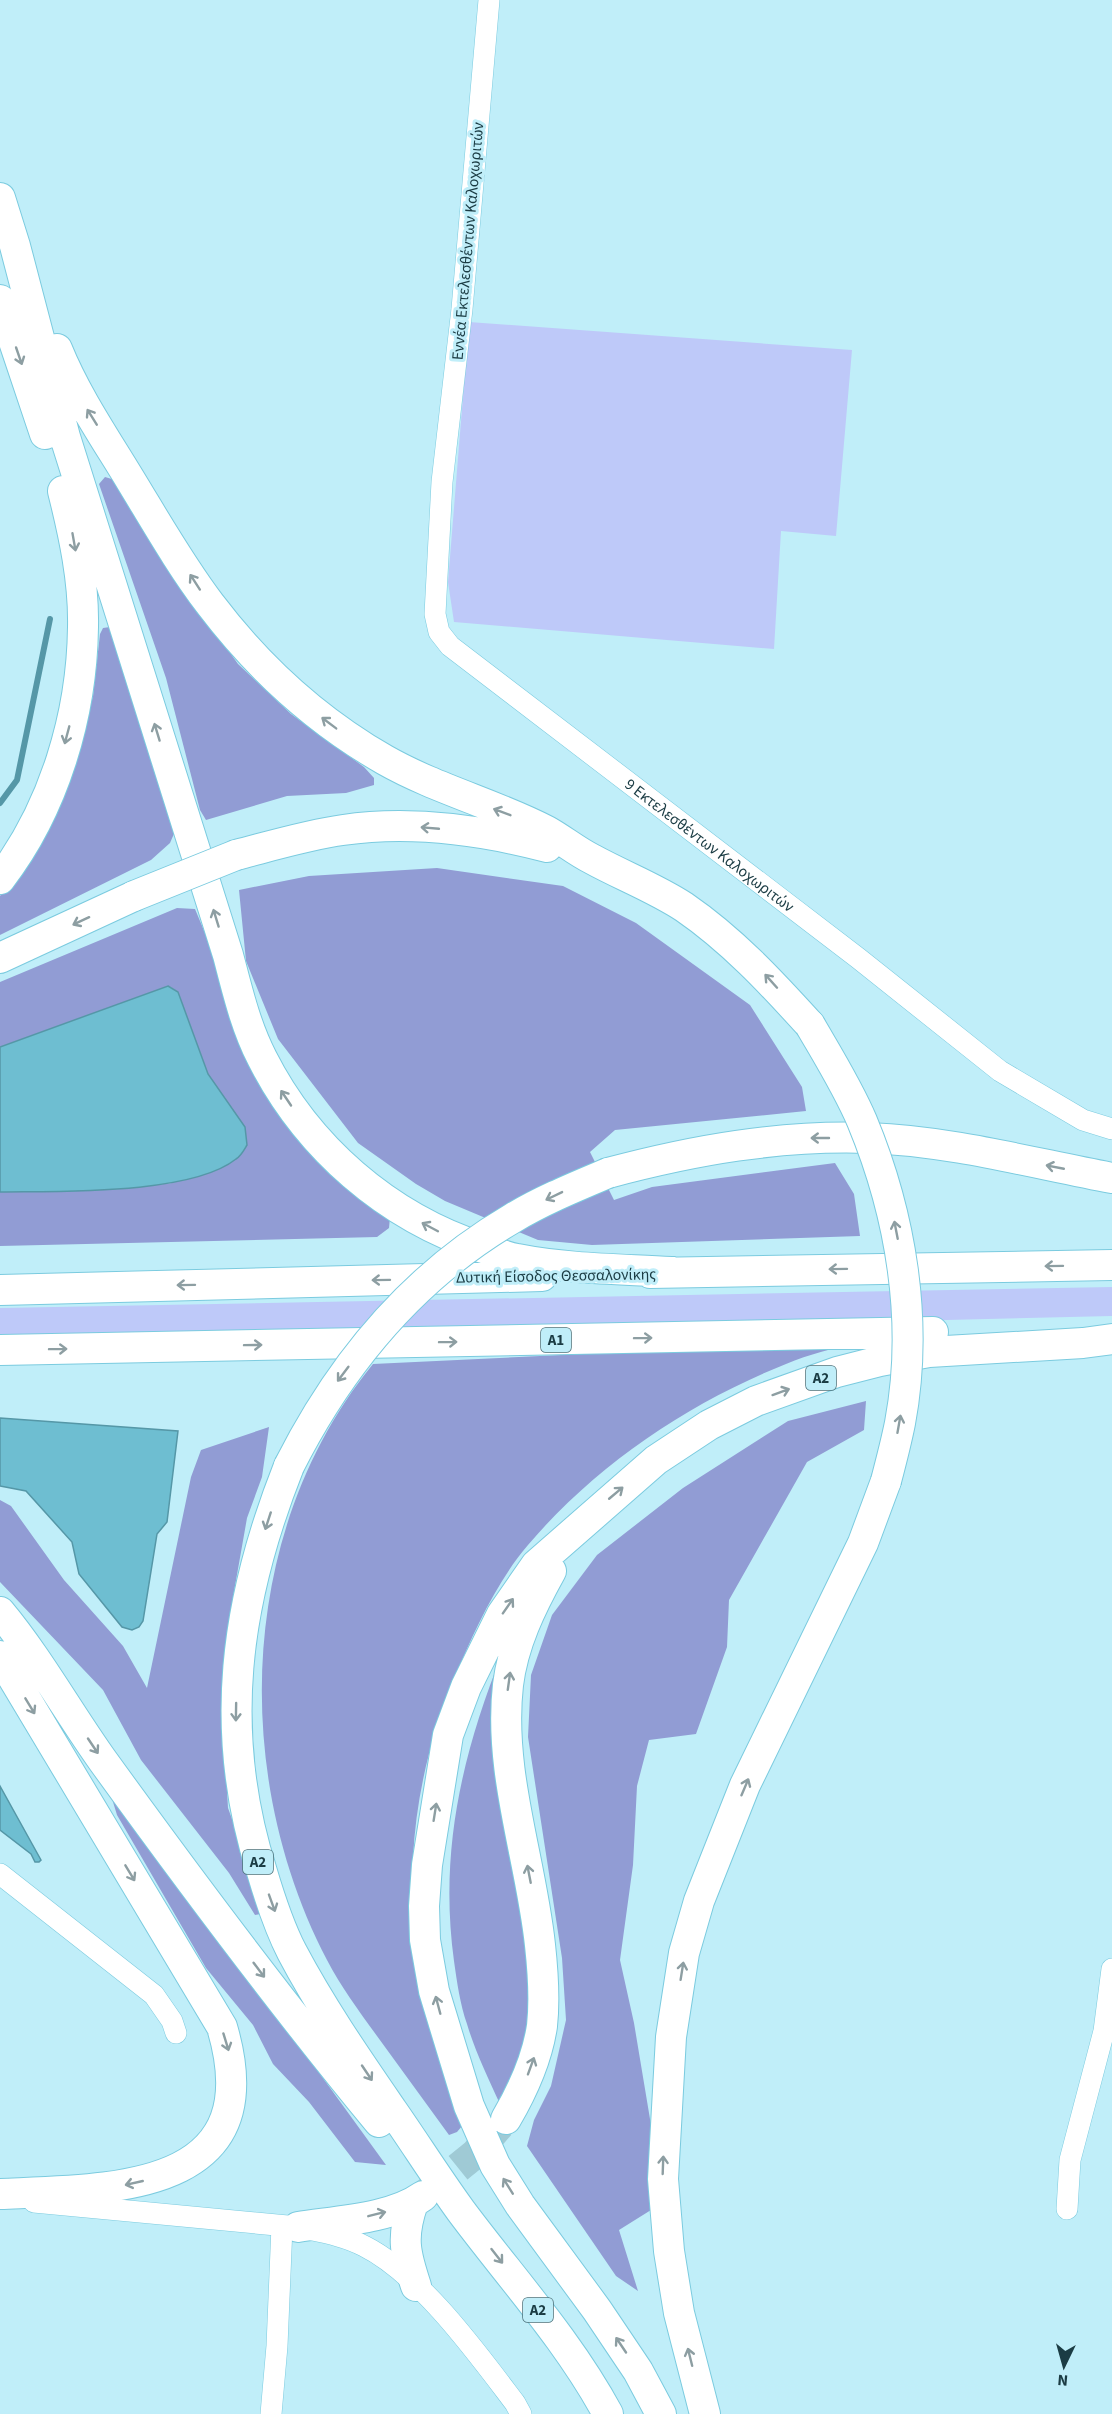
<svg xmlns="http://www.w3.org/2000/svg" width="1112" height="2414" font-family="'Source Sans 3',sans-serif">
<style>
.green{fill:#bec9f9}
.forest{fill:#919cd4}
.water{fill:#6ebed1;stroke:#5597a7;stroke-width:1.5}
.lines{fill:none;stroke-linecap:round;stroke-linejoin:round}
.stream{stroke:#5597a7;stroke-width:6}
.highway-tunnel{stroke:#9fcad5;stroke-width:30;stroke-dasharray:30 15;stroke-linecap:butt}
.minor-casing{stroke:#7bcbdf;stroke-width:22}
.highway-casing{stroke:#7bcbdf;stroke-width:32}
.minor{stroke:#fff;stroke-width:21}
.highway{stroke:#fff;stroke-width:30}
.highway-bridge-casing{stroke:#7bcbdf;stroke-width:32;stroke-linecap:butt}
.highway-bridge{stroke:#fff;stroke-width:30}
.oneway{stroke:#8d9ea2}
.labels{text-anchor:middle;stroke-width:6;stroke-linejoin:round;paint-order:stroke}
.shield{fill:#c0eef9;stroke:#4c717a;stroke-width:1.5}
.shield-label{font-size:15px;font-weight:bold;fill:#1b3c44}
.street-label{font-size:16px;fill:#1b3c44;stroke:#c0eef9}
</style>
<rect width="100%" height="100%" fill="#c0eef9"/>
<path class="green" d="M469,322L852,350L836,536L781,531L774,649L454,622L448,582Z
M1112,1287V1316L577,1329L0,1337V1308Z"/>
<path class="forest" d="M105,477L115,480L194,602L238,664L291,714L364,767L374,778V785L346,793L287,796L206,820L200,810L166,678L99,484Z
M110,627L176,829L170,843L151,860L0,935V896L19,873L77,759L93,696L100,634L103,628Z
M437,868L563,886L636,923L750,1005L802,1087L806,1111L615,1130L590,1152L614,1200L652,1187L835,1163L854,1194L860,1236L592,1245L538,1240L445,1201L416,1184L358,1143L278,1039L246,961L239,890L309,876Z
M177,908L195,909L210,945L248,1057L390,1217L389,1228L377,1237L0,1246V1192L121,1189L172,1183L245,1127L208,1074L178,992L169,986L0,1047V982Z
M858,1341C834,1349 809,1354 786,1364C688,1403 596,1465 528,1545C497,1581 473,1633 455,1677C431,1734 416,1796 413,1858C412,1879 423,1915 427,1937C439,2000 450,2063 462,2126L457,2132L449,2135C425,2102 401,2069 377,2036C359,2011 341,1987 327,1960C230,1774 238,1529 373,1364Z
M866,1401L864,1430L807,1462L729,1600L727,1647L696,1734L649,1740L637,1786L633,1865L620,1960L634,2023L651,2125V2210L619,2230L638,2291L616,2276L527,2146L534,2120L551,2086L566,2020L562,1958L528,1737L531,1675L552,1615L597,1555L683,1488L788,1421Z
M269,1427L262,1477L247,1518L229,1620L223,1721L228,1808L266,1913L255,1915L229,1873L141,1760L103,1690L0,1582V1500L11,1506L64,1580L123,1646L147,1688L191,1477L201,1450Z
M502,1654L535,1940L527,2047L500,2104C488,2078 475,2051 467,2024C460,2004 457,1982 454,1961C439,1852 462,1754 502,1654Z
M106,1779L386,2165L355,2162L309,2102L273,2064L253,2025L206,1968L117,1815Z"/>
<path class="water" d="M168,986L178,992L208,1074L245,1127L247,1145C244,1150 241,1156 236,1159C191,1195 58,1191 0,1192V1047Z
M0,1418L178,1431L167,1522L157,1534L143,1621L139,1627L132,1630L122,1627L79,1574L72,1542L26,1491L0,1486Z
M0,1786L41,1860L39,1862H35L31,1854L0,1830Z"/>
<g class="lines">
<path class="stream" d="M0,803L17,780L50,619"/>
<path class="highway-tunnel" d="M423,2196L475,2154L500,2125"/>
<defs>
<g id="minor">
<path id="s1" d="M489,0L462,309L442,482L435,614L439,632L450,646L858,958L1000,1071L1083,1120L1112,1129"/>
<path d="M0,1874L154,1995L172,2021L176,2033"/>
<path d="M34,2202L298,2227C321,2232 343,2235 364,2246C420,2274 477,2353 515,2403L521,2414"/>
<path d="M1067,2209L1070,2160L1104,2031L1112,1969"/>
<path d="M271,2414L277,2346L282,2226"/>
</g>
<path id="highway" d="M0,198L15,246L65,437L228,955C237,989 245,1025 262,1058C307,1147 387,1217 483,1248C494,1252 505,1257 517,1259C567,1269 620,1269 671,1272
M0,300L45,434
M57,349C76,396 105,438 131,481C156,522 181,566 210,604C257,666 317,721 385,760C436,789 495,804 547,831C563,840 576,851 592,859C623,876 655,888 684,907C732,940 771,982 810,1025
M236,855C271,846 307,835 343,830C411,820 482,830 547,847
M0,879C54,809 82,715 83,627C84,581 74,535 63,491
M0,958L134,896
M608,1173C694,1150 779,1135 869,1138C951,1141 1032,1163 1112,1178
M650,1273L1112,1265
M0,1290L542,1276
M0,1350L933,1332
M289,1466C235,1602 217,1731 262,1872C270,1899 279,1927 292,1952C321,2007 357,2059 392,2110C415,2143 437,2178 461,2211C511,2278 568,2340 608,2414
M0,1612C39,1659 68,1712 103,1761C192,1884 283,2006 379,2122
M0,1656L222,2027C271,2193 113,2189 0,2194
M506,2119C523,2090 537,2060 542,2026C545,1999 543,1972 540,1945C531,1859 498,1772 508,1685C513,1644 531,1607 551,1571
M413,2203C401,2237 405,2253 416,2286
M298,2227C337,2221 391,2219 423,2196
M661,2414L638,2371L597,2310L520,2205L495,2165L469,2106L434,1991L425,1940L424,1906L427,1865L448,1735L466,1687L502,1614L536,1565L656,1460L709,1425L756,1401L837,1372L880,1361L929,1352L1083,1343L1112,1339
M705,2414L679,2313L669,2251L663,2179L671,2037L684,1953L699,1901L745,1785L863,1543L886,1481"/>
</defs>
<use href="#minor" class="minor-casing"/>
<use href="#highway" class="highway-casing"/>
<use href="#minor" class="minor"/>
<use href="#highway" class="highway"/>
<defs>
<path id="highway-bridge" d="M134,896L236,855
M810,1025C828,1056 848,1088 862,1121C901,1215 919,1322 900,1423C896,1443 891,1462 886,1481
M289,1466C341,1363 412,1277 513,1218C543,1200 575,1187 608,1173"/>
</defs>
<use href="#highway-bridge" class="highway-bridge-casing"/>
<use href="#highway-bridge" class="highway-bridge"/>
</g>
<defs><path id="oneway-shaft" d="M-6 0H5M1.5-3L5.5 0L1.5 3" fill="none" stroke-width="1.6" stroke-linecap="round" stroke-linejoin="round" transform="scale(1.5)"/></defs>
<g class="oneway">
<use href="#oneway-shaft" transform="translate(19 356) rotate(71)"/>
<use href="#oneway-shaft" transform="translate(92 417) rotate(-122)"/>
<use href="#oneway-shaft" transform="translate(74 542) rotate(80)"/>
<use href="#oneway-shaft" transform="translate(195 582) rotate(-123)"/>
<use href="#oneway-shaft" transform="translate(329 723) rotate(-143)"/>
<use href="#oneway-shaft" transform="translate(157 732) rotate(-107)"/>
<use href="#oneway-shaft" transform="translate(67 735) rotate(105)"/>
<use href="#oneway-shaft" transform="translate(502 812) rotate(-159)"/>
<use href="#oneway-shaft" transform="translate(430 828) rotate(-175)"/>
<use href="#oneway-shaft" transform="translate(216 918) rotate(-107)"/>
<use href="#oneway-shaft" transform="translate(81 921) rotate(155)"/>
<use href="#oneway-shaft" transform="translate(771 981) rotate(-132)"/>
<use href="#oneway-shaft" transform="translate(286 1098) rotate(-124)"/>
<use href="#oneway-shaft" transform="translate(820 1138) rotate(180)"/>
<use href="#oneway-shaft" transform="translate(1055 1167) rotate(-169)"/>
<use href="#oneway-shaft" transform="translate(554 1196) rotate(154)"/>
<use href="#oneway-shaft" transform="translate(430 1227) rotate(-152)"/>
<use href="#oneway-shaft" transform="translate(896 1230) rotate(-101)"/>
<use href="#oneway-shaft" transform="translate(1054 1266) rotate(179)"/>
<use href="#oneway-shaft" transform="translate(838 1269) rotate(179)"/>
<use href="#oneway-shaft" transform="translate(381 1280) rotate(179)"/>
<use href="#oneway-shaft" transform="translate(186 1285) rotate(179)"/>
<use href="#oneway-shaft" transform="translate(643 1338) rotate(-1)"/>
<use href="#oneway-shaft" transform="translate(448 1342) rotate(-1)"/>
<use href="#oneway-shaft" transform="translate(253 1345) rotate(-1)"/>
<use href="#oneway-shaft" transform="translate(58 1349) rotate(-1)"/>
<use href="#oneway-shaft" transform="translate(343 1374) rotate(127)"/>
<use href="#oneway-shaft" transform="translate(781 1392) rotate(-20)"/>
<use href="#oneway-shaft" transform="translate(899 1424) rotate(-80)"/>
<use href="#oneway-shaft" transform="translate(616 1493) rotate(-40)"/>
<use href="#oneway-shaft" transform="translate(268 1521) rotate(108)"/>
<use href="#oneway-shaft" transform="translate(508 1606) rotate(-55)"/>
<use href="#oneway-shaft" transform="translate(509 1681) rotate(-82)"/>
<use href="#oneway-shaft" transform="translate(30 1706) rotate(59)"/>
<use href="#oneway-shaft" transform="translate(236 1712) rotate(91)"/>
<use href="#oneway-shaft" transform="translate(93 1746) rotate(56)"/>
<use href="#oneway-shaft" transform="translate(745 1787) rotate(-67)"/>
<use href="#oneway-shaft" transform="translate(435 1812) rotate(-81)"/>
<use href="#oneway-shaft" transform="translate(130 1873) rotate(59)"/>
<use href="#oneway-shaft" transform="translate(529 1874) rotate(-101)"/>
<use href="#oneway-shaft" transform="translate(272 1903) rotate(70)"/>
<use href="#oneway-shaft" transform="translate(259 1970) rotate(53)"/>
<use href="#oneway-shaft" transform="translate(682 1971) rotate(-81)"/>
<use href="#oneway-shaft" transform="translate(438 2005) rotate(-105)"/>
<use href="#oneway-shaft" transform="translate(226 2042) rotate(73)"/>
<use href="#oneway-shaft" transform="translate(531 2066) rotate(-70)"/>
<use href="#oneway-shaft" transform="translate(367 2073) rotate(56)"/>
<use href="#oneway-shaft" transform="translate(663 2165) rotate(-88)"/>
<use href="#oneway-shaft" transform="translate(134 2183) rotate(167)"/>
<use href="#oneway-shaft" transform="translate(508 2186) rotate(-122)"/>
<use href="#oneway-shaft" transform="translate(377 2214) rotate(-14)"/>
<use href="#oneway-shaft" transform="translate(497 2256) rotate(52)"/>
<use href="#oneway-shaft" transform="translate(621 2345) rotate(-124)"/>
<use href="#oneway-shaft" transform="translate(690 2357) rotate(-104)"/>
</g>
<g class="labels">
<g class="shield">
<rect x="541" y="1328" width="30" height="24" rx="4.5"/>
<rect x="806" y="1366" width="30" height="24" rx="4.5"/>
<rect x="243" y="1850" width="30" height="24" rx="4.5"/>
<rect x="523" y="2298" width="30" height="24" rx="4.5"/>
</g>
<g class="shield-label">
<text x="556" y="1345">Α1</text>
<text x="821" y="1383">Α2</text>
<text x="258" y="1867">Α2</text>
<text x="538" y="2315">Α2</text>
</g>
<g class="street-label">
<text transform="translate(467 241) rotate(-85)" y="6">Εννέα Εκτελεσθέντων Καλοχωριτών</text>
<text dy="6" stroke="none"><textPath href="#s1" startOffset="980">9 Εκτελεσθέντων Καλοχωριτών</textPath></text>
<text transform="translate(556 1275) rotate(-1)" y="6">Δυτική Είσοδος Θεσσαλονίκης</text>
</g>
</g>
<g transform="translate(1064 2366) rotate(185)" stroke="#c0eef9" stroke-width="4.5" paint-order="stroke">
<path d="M0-4.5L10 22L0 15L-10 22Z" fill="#1b3c44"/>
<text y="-9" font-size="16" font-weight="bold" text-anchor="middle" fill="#1b3c44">N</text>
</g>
</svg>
